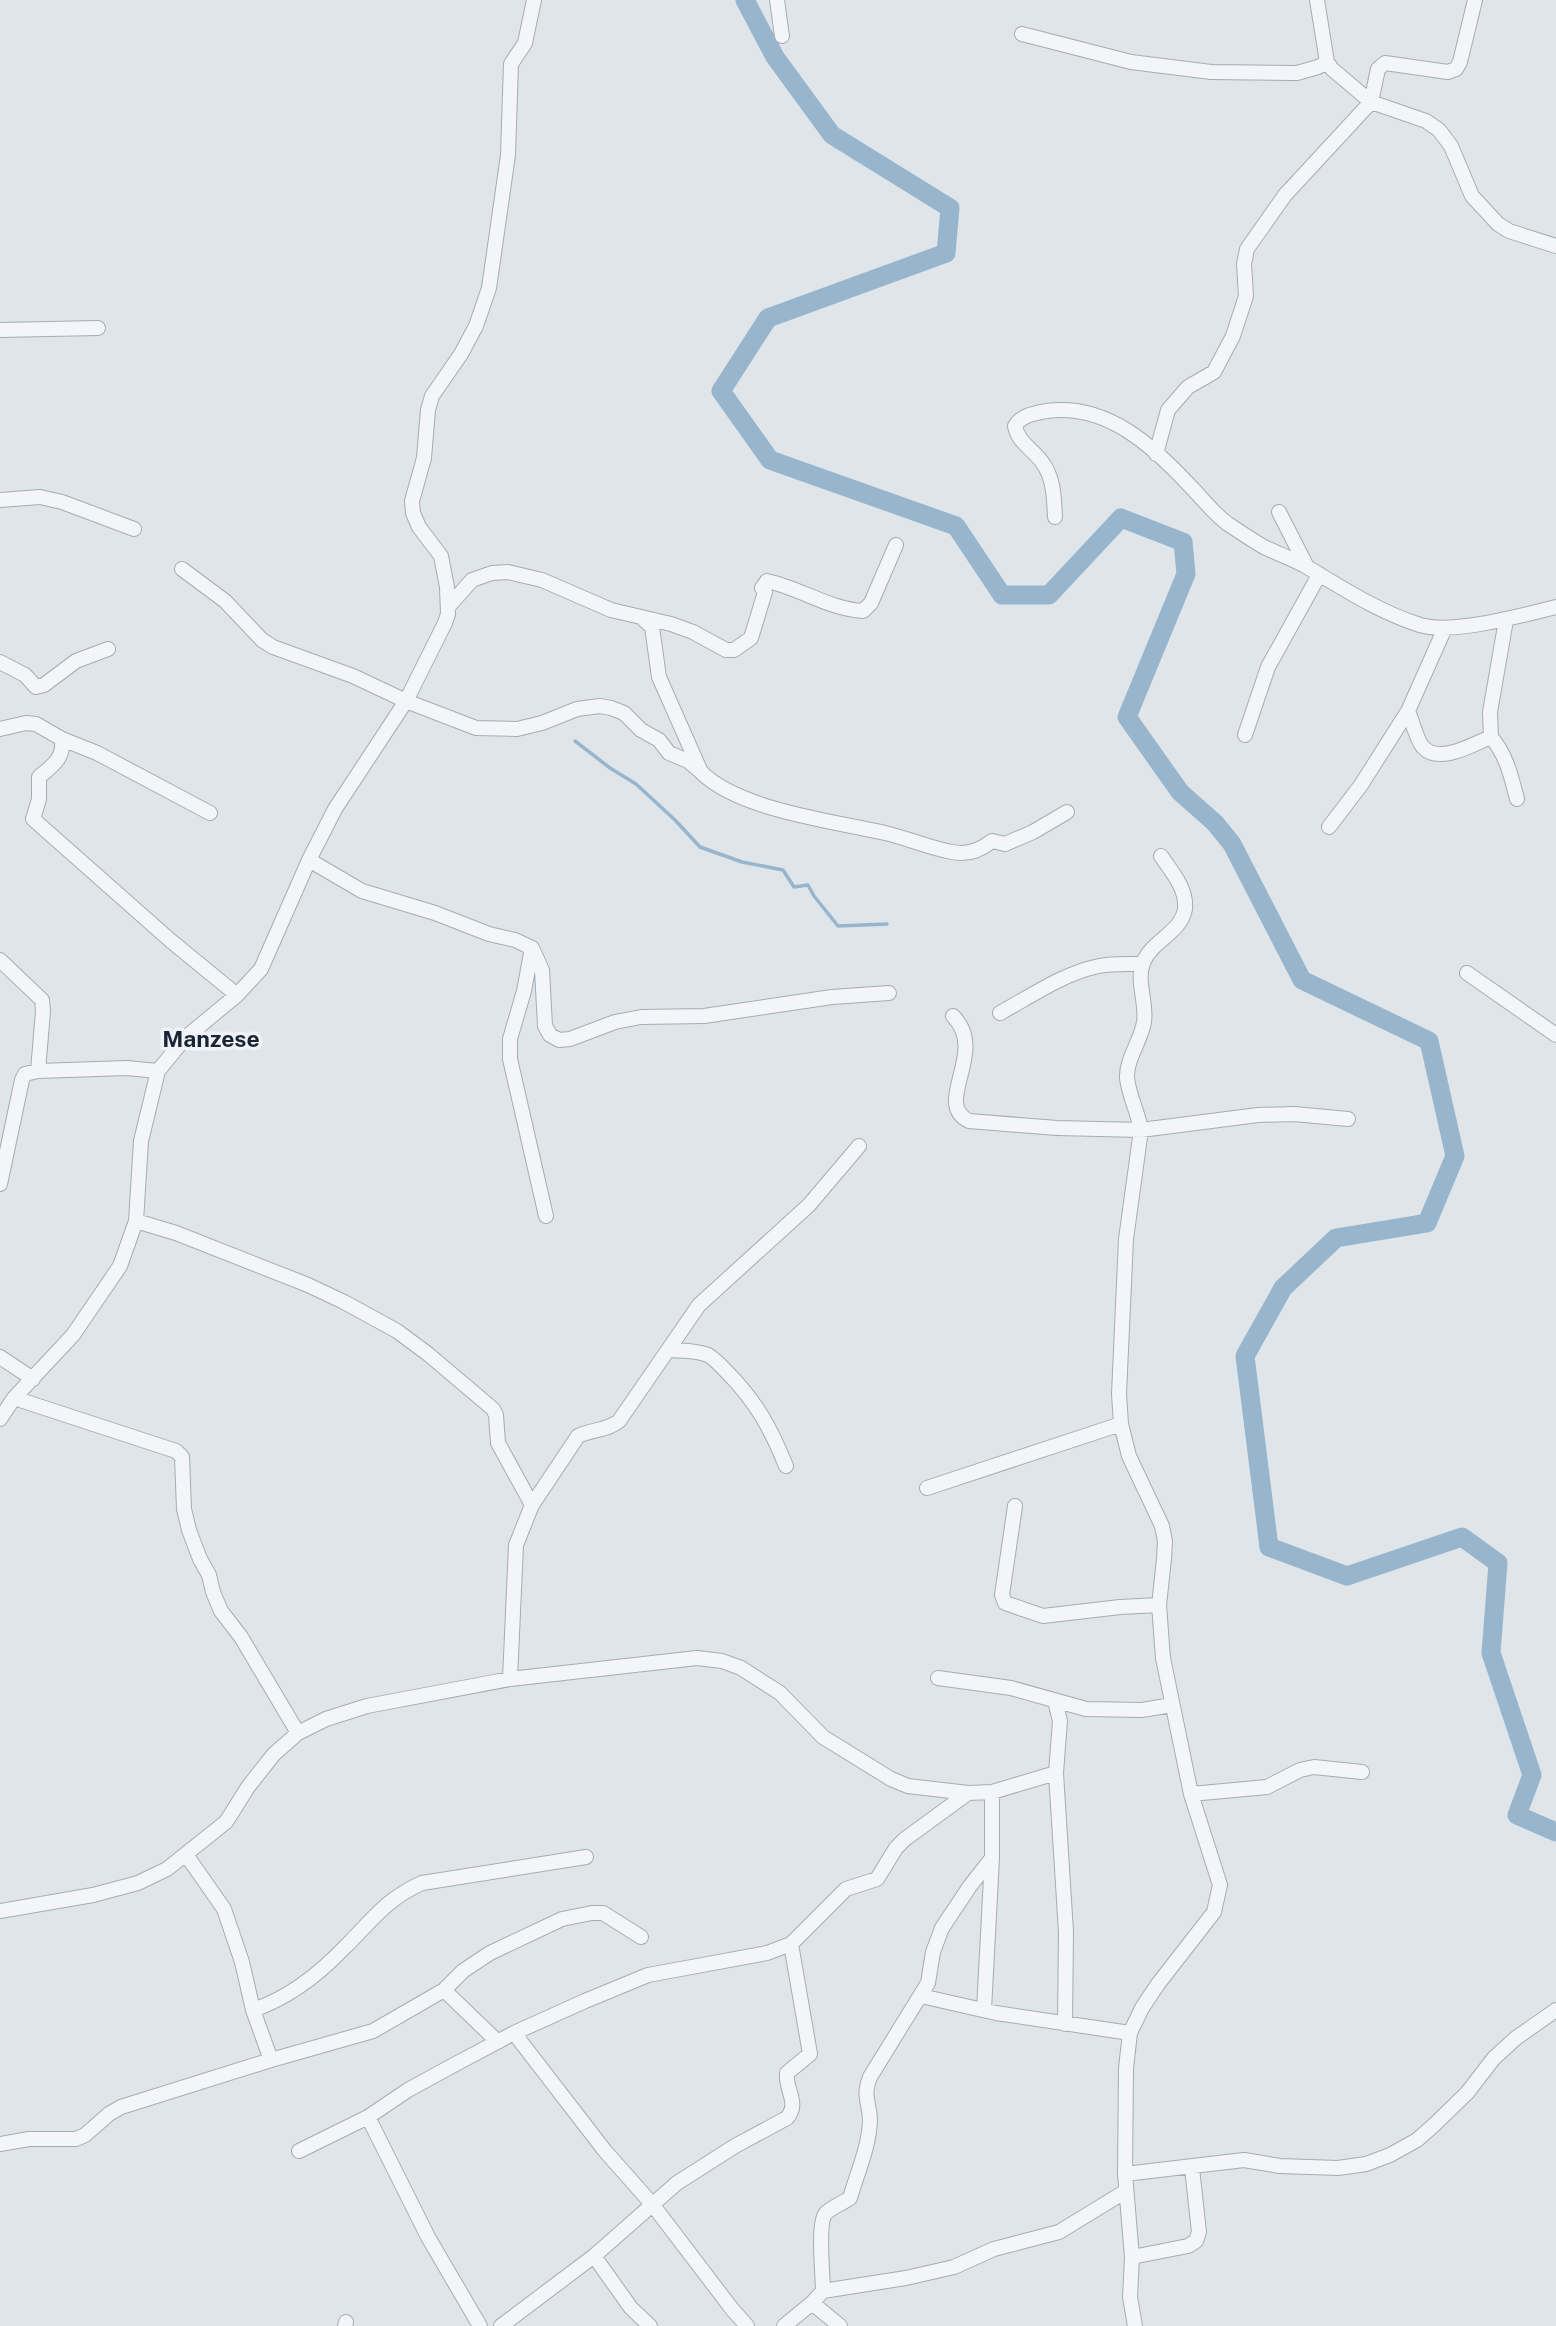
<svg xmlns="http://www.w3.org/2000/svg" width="1556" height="2326" font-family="'Public Sans',sans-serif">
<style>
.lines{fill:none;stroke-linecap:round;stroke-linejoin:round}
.stream{stroke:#97b6cd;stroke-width:3.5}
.river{stroke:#97b6cd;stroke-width:19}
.minor-casing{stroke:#a5acb5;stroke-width:16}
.minor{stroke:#f3f5f8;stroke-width:14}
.labels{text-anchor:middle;stroke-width:7;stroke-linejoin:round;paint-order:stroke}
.quarter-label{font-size:23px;font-weight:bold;fill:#192434;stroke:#eff3f7}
</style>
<rect width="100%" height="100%" fill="#e0e5ea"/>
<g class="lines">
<path class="stream" d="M575,741L610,768L636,784L675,820L700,847L742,862L783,870L794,887L808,885L814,896L838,926L887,924"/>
<path class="river" d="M745,0L775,57L832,135L950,208L946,253L768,318L721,391L770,460L956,526L1002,595H1049L1121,518L1183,542L1186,574L1127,717L1180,792L1215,823L1232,844L1302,980L1429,1041L1455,1156L1427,1223L1336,1238L1283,1288L1245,1356L1269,1547L1347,1576L1462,1537L1498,1563L1491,1653L1532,1775L1517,1815L1556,1832"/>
<defs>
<path id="minor" d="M777,0L782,36
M1317,0L1327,62L1332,69L1371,102L1426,121L1439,130L1451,146L1472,196L1498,224L1509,231L1556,246
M1022,34L1131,62L1211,72L1297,73L1318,67L1327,62
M0,330L98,328
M1156,454L1168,410L1188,387L1214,372L1233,336L1246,296L1244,264L1247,249L1285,195L1371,102L1378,69L1385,63L1448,72L1456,69L1460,62L1475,0
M0,500L40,497L62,502L134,529
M1279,512L1307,567
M1055,517C1054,498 1054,478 1042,462C1033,449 1018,443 1015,426C1021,415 1036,413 1047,411C1107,403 1153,446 1191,487C1203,499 1214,514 1228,524C1240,532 1252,540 1264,547C1278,554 1294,559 1307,567C1344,589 1379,612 1420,625C1452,635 1523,615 1556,607
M182,569L225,601L262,640L273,647L353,676L406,701L476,728L517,729L542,723L577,709L600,706L611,708L624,713L641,730L659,740L669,753L688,761L701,772
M448,607L472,580L492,573L508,572L542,580L611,610L671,624L693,632L726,650H734L751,638L765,592L762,588L767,581C800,588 829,609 863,611L871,603L896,545
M641,617L652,627L659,677L701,772C739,810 833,821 885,833C907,838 930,848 952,852C967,855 981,850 992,841L1005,844L1033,832L1067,812
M1506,620L1490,712L1491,737C1507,756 1511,776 1517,799
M0,662L25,675L36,687L44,685L76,661L108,649
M1408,711C1412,720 1417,741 1423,747C1439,765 1473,744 1491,737
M0,729L26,723L36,724L62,739L97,753L210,813
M1245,735L1268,667L1319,575
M62,739C64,759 53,765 39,777V799L33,819L171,941L237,995
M1329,827L1361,785L1408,711L1445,628
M309,860L362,891L435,913L489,934L515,940L532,948L542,970L545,1026L550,1035L559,1040L570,1039L615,1022L641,1017L704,1016L832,997L889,993
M532,948L524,991L510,1039V1059L546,1216
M0,960L42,1000L43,1011L38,1071
M1467,973L1556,1035
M1000,1013C1031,996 1064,973 1099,966C1113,963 1128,964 1142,964
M953,1016C989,1052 932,1103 969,1121L1057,1128L1141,1130L1258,1115L1294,1114L1348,1119
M0,1184L22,1080L25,1074L38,1071L127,1068L158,1071
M136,1221L176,1233L308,1285L344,1302L397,1331L428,1354L493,1409L496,1415L498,1443L532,1505
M669,1350C682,1351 696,1350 708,1355C715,1359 722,1367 728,1373C757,1403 771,1429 786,1466
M0,1357L33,1379
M14,1398L176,1451L182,1457L184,1509L189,1530L200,1559L209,1575L213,1592L221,1611L241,1637L298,1733
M0,1419L14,1398L73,1335L120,1266L136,1221L141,1141L158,1071L185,1038L237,995L261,969L309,860L335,809L406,701L445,623L448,614L447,587L441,556L419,527L413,513L412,501L424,458L428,410L432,396L461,354L476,326L489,288L508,155L511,64L525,43L534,0
M927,1488L1121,1424
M1015,1506L1002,1595L1005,1603L1043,1616L1120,1607L1159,1605
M938,1678L1011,1688L1086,1709L1142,1710L1172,1705
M510,1679L516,1545L532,1505L578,1436C593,1429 606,1431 619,1421L699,1305L809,1205L859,1146
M1055,1701L1060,1721L1056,1773L1066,1932L1065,2024
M1191,1794L1267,1787L1300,1770L1314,1767L1362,1772
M187,1856L224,1909L242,1962L253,2010L271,2060L373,2031L444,1990L463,1971L490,1953L562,1919L592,1913H603L641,1937
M0,1911L93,1895L138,1883L167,1869L226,1822L248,1787L274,1754L298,1733L326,1719L367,1706L510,1679L697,1658L722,1661L741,1668L780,1693L823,1737L891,1779L908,1786L968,1793L992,1792L1056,1773
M444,1990L498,2042
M921,1996L996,2013L1130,2033
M253,2010C288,1998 317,1976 343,1949C371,1922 384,1900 422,1883L586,1857
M984,2010L992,1858V1792
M514,2033L605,2151L652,2204L732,2309L747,2326
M368,2117L428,2237L480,2326
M0,2144L29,2139H76L85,2135L109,2114L121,2107L271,2060
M299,2151L368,2117L408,2090L450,2067L514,2033L585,2001L648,1975L767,1953L791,1944L846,1889L877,1879L896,1848L905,1839L968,1793
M1125,2174L1244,2160L1280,2166L1338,2168L1366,2164L1390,2155L1417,2140L1434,2125L1467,2093L1494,2058L1516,2038L1556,2010
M594,2256L631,2308L650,2326
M1132,2257L1188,2246L1196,2241L1199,2232L1192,2168
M823,2291L906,2278L954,2267L994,2249L1059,2232L1126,2191
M812,2303L840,2326
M345,2326L346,2322
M501,2326L594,2256L677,2183L735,2146L787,2118C800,2103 785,2090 787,2073L810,2054L791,1944
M784,2326L812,2303L823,2291C823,2276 817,2222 826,2213C832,2207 843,2203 850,2198C857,2174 869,2147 870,2121C870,2102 862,2098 870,2077L928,1983L933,1952L942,1928L970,1886L992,1858
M1135,2326L1130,2297L1132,2257L1125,2174L1126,2068L1130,2033L1142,2008L1158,1984L1214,1912L1220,1885L1191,1794L1163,1658L1159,1605L1164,1559L1165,1541L1162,1526L1129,1456L1121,1424L1119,1394L1126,1239L1141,1130C1138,1112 1129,1096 1127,1078C1126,1059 1141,1041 1144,1022C1147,1003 1136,981 1143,963C1151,941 1181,933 1185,909C1187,889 1172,872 1161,856"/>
</defs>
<use href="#minor" class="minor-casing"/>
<use href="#minor" class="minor"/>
</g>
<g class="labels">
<g class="quarter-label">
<text x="211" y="1047">Manzese</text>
</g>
</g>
</svg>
